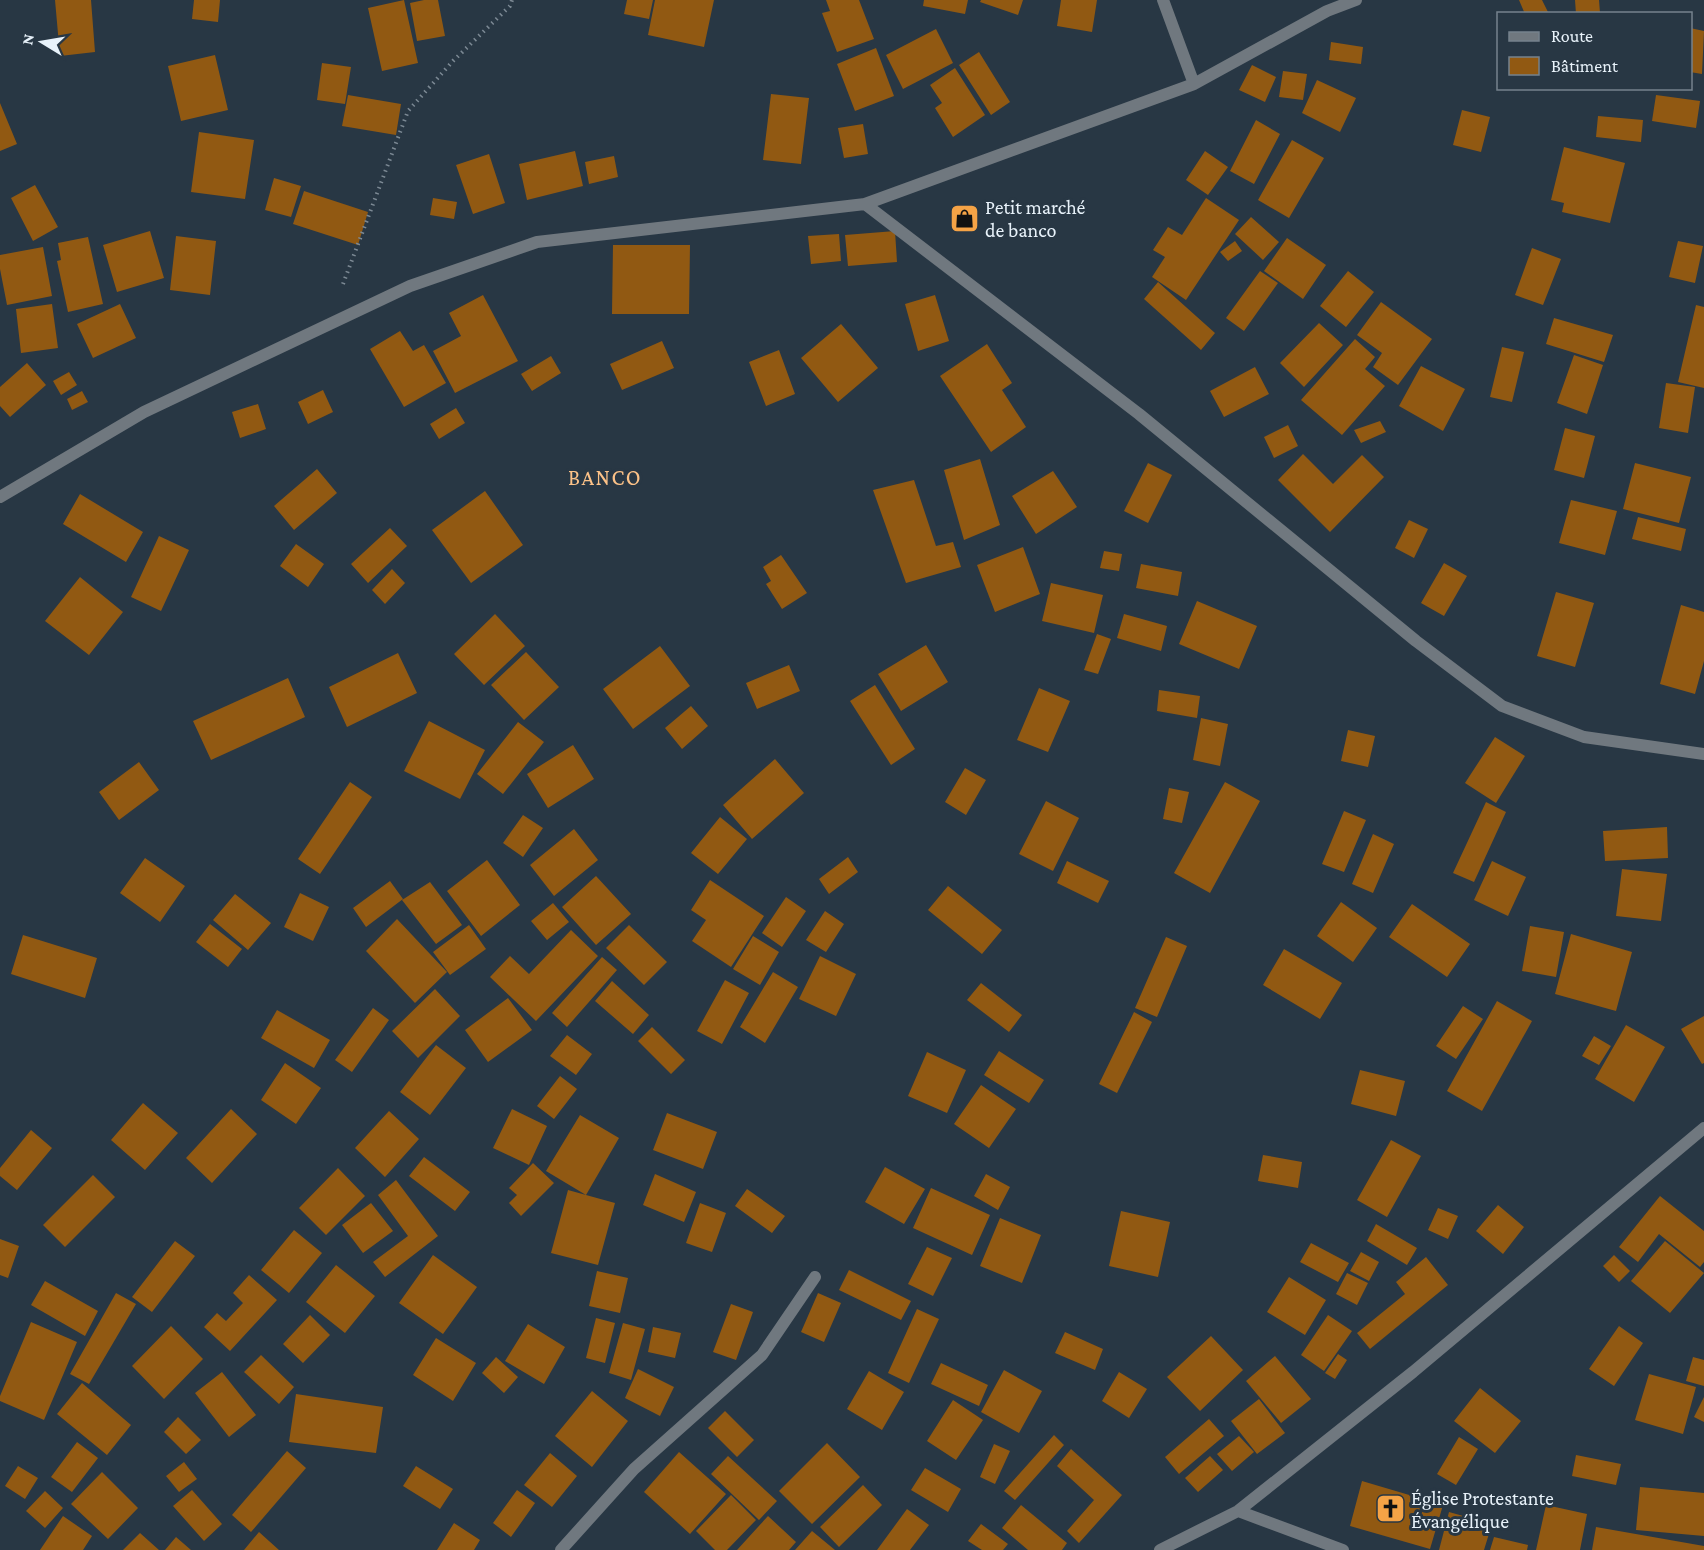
<svg xmlns="http://www.w3.org/2000/svg" width="1704" height="1550" font-family="'Crimson Pro',serif">
<style>
.building{fill:#915912}
.lines{fill:none;stroke-linecap:round;stroke-linejoin:round}
.path{stroke:#7c8994;stroke-width:4;stroke-dasharray:1.5 4.5;stroke-linecap:butt}
.street{stroke:#70787f;stroke-width:12}
.labels{text-anchor:middle;stroke-width:6;stroke-linejoin:round;paint-order:stroke}
.poi-label{font-size:20px;fill:#e8f2fa;stroke:#283744;text-anchor:start}
.quarter-label{font-size:22px;letter-spacing:1.5px;fill:#fcc288;stroke:#283744}
</style>
<rect width="100%" height="100%" fill="#283744"/>
<path class="building" d="M55,0H91L95,52L60,56Z
M194,0H220L218,22L192,19Z
M404,0L418,63L382,71L368,8Z
M424,0H438L445,36L417,41L410,3Z
M627,0H653L649,19L624,14Z
M655,0H714L704,47L648,35Z
M826,0H859L874,39L837,52L822,13L830,11Z
M924,0H968L965,14L923,6Z
M981,0H1023L1018,15L980,2Z
M1061,0H1097L1092,32L1057,26Z
M1519,0H1542L1549,14H1525Z
M1575,0H1599L1600,13L1576,14Z
M1690,28L1704,31L1702,74L1690,72Z
M936,29L953,63L903,89L886,55Z
M1331,42L1363,47L1361,64L1329,60Z
M876,48L894,96L855,111L837,64Z
M979,52L1010,102L991,115L959,65Z
M215,55L228,110L181,121L168,66Z
M322,63L351,67L345,104L317,100Z
M1252,65L1276,77L1265,102L1239,90Z
M955,68L985,115L953,137L935,108L942,103L930,85Z
M1283,71L1307,74L1303,100L1279,97Z
M1317,80L1356,98L1340,132L1302,113Z
M771,94L809,98L801,164L763,160Z
M348,95L401,104L396,135L342,126Z
M1656,95L1700,101L1696,128L1652,121Z
M0,103L17,144L0,151Z
M1462,110L1490,117L1481,152L1453,145Z
M1598,116L1643,120L1641,142L1596,137Z
M1256,120L1280,134L1254,184L1230,171Z
M863,124L868,154L844,158L838,128Z
M199,132L254,140L245,199L191,192Z
M1292,140L1324,158L1289,218L1258,200Z
M1564,147L1625,163L1610,223L1562,212L1564,203L1551,200Z
M575,151L583,186L527,200L519,164Z
M1205,151L1228,167L1208,195L1186,180Z
M489,154L505,203L473,214L456,165Z
M614,156L618,177L589,184L585,162Z
M274,178L301,186L291,217L265,210Z
M35,185L58,227L33,241L11,198Z
M304,191L368,212L358,245L293,224Z
M433,198L457,202L454,219L430,215Z
M1206,198L1239,220L1186,300L1152,277L1165,257L1153,250L1168,227L1182,235Z
M1251,217L1279,242L1263,260L1235,234Z
M150,231L164,278L117,292L103,245Z
M895,231L897,262L848,266L845,235Z
M839,234L841,261L811,264L808,236Z
M176,236L216,241L210,295L170,290Z
M88,237L103,304L68,312L57,261L61,260L58,243Z
M1287,238L1326,265L1303,299L1264,271Z
M1235,241L1242,251L1228,261L1220,252Z
M1678,241L1703,246L1695,283L1669,277Z
M613,245H690L689,314H612Z
M43,247L52,296L7,305L0,269V255Z
M1532,248L1561,259L1543,305L1515,295Z
M1260,271L1278,283L1244,331L1226,318Z
M1348,271L1374,292L1346,327L1320,306Z
M1158,282L1215,333L1201,350L1144,299Z
M483,295L518,361L455,393L433,351L461,336L449,313Z
M935,295L949,341L918,351L905,304Z
M1381,302L1432,339L1398,385L1373,367L1382,353L1357,335Z
M52,304L58,348L21,353L16,309Z
M120,304L136,338L93,358L77,324Z
M1696,305L1704,307V388L1678,382Z
M1554,318L1613,335L1604,362L1546,344Z
M1319,323L1343,345L1304,387L1280,363Z
M841,324L878,368L838,402L801,358Z
M400,331L413,351L424,345L446,383L404,407L370,349Z
M1355,339L1375,357L1365,369L1385,386L1342,435L1301,400Z
M662,341L674,368L622,390L610,364Z
M987,344L1012,383L1002,390L1026,427L991,452L940,376Z
M1502,347L1524,352L1512,402L1490,397Z
M779,350L795,394L766,406L749,362Z
M1574,355L1603,365L1587,414L1557,403Z
M551,356L561,373L532,391L521,374Z
M27,363L46,385L10,417L0,406V387Z
M1421,366L1465,389L1443,431L1399,406Z
M1255,367L1269,394L1224,417L1210,391Z
M69,372L77,385L61,395L53,381Z
M1666,383L1695,387L1688,433L1659,428Z
M323,390L333,412L308,424L298,402Z
M82,391L88,402L72,410L67,399Z
M258,404L266,429L240,438L232,412Z
M456,408L465,423L439,439L430,424Z
M1380,421L1386,432L1361,443L1354,430Z
M1288,425L1298,446L1274,458L1264,437Z
M1565,428L1595,436L1584,478L1554,470Z
M1303,454L1333,484L1362,455L1384,477L1330,532L1278,480Z
M980,459L1000,525L964,540L944,470Z
M1148,463L1172,475L1148,523L1124,511Z
M1635,463L1691,477L1679,523L1623,509Z
M317,469L337,493L294,530L274,506Z
M1053,471L1077,507L1036,534L1012,496Z
M914,480L936,546L953,542L961,567L906,583L873,490Z
M485,491L523,545L471,583L432,530Z
M80,494L143,532L126,562L63,524Z
M1571,500L1617,511L1605,555L1559,543Z
M1638,517L1686,529L1681,551L1632,539Z
M1409,520L1428,529L1414,558L1395,548Z
M390,528L407,546L368,583L351,564Z
M159,536L189,550L161,611L131,597Z
M296,544L324,564L308,587L280,566Z
M1023,547L1040,594L995,612L977,565Z
M1104,551L1122,554L1119,571L1100,568Z
M781,555L807,593L782,609L766,584L771,581L763,567Z
M1444,563L1467,576L1444,616L1421,603Z
M1141,564L1182,572L1178,596L1136,588Z
M392,569L405,583L385,604L372,590Z
M80,577L123,612L89,655L45,621Z
M1051,583L1103,595L1094,633L1042,621Z
M1556,592L1594,603L1575,667L1537,656Z
M1197,601L1257,626L1239,669L1179,644Z
M1681,605L1704,612V661L1695,694L1660,684Z
M495,614L525,646L484,685L454,654Z
M1124,614L1167,626L1161,651L1117,638Z
M1097,634L1111,639L1098,674L1084,670Z
M926,645L948,682L901,711L878,674Z
M660,646L690,686L633,729L603,689Z
M526,652L559,687L524,720L491,685Z
M398,653L417,693L347,727L329,687Z
M789,665L800,691L757,709L746,683Z
M288,678L305,717L211,760L193,721Z
M875,685L915,749L891,765L850,701Z
M1039,688L1070,701L1048,752L1017,740Z
M1159,690L1200,696L1197,718L1157,711Z
M691,706L708,726L682,749L665,728Z
M1201,718L1228,724L1220,766L1193,760Z
M429,721L485,750L460,799L404,771Z
M518,722L544,742L503,794L477,774Z
M1348,730L1375,736L1368,767L1341,761Z
M1495,737L1525,756L1496,803L1465,783Z
M573,745L594,779L548,808L527,774Z
M775,759L804,793L752,839L723,805Z
M139,762L159,790L119,820L99,792Z
M965,768L986,780L966,815L945,802Z
M350,782L372,797L320,874L298,859Z
M1225,782L1260,801L1210,893L1174,873Z
M1169,788L1189,792L1182,823L1163,819Z
M1046,801L1079,818L1053,871L1019,854Z
M1486,802L1506,812L1474,882L1453,873Z
M1344,811L1366,820L1344,872L1322,864Z
M523,815L543,828L523,857L503,843Z
M720,817L747,839L718,874L691,853Z
M1667,827L1668,858L1605,861L1603,831Z
M574,829L598,860L554,896L530,865Z
M1373,834L1394,844L1373,893L1352,884Z
M848,857L858,872L829,894L819,879Z
M145,858L185,886L160,922L120,893Z
M487,860L520,905L481,936L447,891Z
M1067,861L1109,881L1098,903L1057,883Z
M1492,861L1526,877L1508,916L1474,900Z
M1622,869L1667,874L1661,921L1616,916Z
M596,876L631,914L596,945L562,907Z
M710,880L764,916L731,967L692,941L706,920L691,910Z
M390,881L403,899L366,927L353,908Z
M430,882L462,925L436,944L402,900Z
M948,886L1002,930L982,954L928,910Z
M300,893L329,907L313,941L284,927Z
M235,894L271,923L248,950L213,920Z
M786,897L806,911L782,947L762,933Z
M1341,902L1377,928L1353,962L1317,936Z
M553,903L569,922L547,940L531,921Z
M1412,904L1470,944L1447,977L1389,937Z
M825,911L844,924L826,952L806,940Z
M397,919L447,972L415,1003L366,951Z
M210,924L242,949L228,967L196,942Z
M469,925L486,949L450,975L433,952Z
M629,925L667,962L644,985L606,948Z
M1530,926L1564,932L1556,977L1522,971Z
M571,930L598,956L536,1021L490,977L510,956L529,974Z
M1571,934L1632,952L1616,1011L1555,994Z
M23,935L97,958L85,998L11,974Z
M753,936L779,952L760,985L733,969Z
M1166,937L1187,946L1157,1017L1135,1008Z
M1284,949L1342,983L1320,1019L1263,985Z
M820,956L856,974L836,1016L799,999Z
M602,957L617,970L567,1027L552,1013Z
M773,972L798,987L765,1043L740,1027Z
M725,980L749,993L722,1044L697,1031Z
M612,981L649,1015L633,1034L595,1001Z
M981,983L1022,1015L1009,1032L967,1000Z
M435,989L460,1016L418,1058L392,1031Z
M508,998L532,1030L488,1062L465,1030Z
M1497,1001L1532,1021L1482,1111L1447,1091Z
M1463,1006L1483,1019L1456,1059L1436,1046Z
M373,1008L389,1020L352,1072L335,1060Z
M277,1010L330,1040L314,1068L261,1038Z
M1134,1012L1152,1022L1117,1093L1099,1084Z
M1704,1016V1063L1702,1064L1681,1029Z
M1626,1025L1665,1047L1634,1102L1595,1079Z
M652,1027L685,1060L671,1074L638,1041Z
M567,1035L592,1054L576,1075L550,1056Z
M1594,1036L1611,1046L1599,1065L1582,1056Z
M436,1045L466,1068L430,1115L400,1092Z
M999,1051L1044,1080L1029,1103L984,1075Z
M927,1052L966,1070L947,1113L908,1096Z
M285,1063L321,1088L296,1124L261,1100Z
M1360,1070L1405,1081L1396,1116L1351,1104Z
M560,1076L577,1089L554,1119L537,1106Z
M981,1085L1016,1109L989,1148L954,1124Z
M143,1103L178,1133L145,1170L111,1140Z
M231,1109L257,1134L212,1183L186,1158Z
M512,1109L547,1126L529,1165L493,1148Z
M389,1111L419,1139L385,1177L355,1148Z
M667,1113L717,1132L703,1169L653,1150Z
M580,1115L619,1138L586,1195L615,1203L598,1265L551,1253L568,1190L586,1195L546,1171Z
M31,1130L52,1148L17,1190L0,1176V1168Z
M1391,1140L1421,1156L1387,1217L1357,1200Z
M1263,1155L1302,1162L1298,1188L1258,1181Z
M424,1157L470,1192L455,1211L409,1176Z
M533,1163L554,1183L521,1216L509,1203L517,1195L509,1188Z
M885,1167L925,1189L904,1224L865,1202Z
M338,1168L365,1196L326,1235L299,1208Z
M655,1174L696,1192L684,1222L643,1205Z
M986,1174L1010,1187L998,1210L974,1196Z
M93,1175L115,1197L65,1247L43,1225Z
M396,1180L438,1236L385,1277L373,1262L408,1236L378,1195Z
M931,1188L990,1215L972,1255L913,1228Z
M747,1189L785,1216L772,1233L735,1206Z
M1660,1196L1704,1231V1262L1700,1267L1659,1234L1638,1262L1619,1247Z
M371,1203L393,1231L363,1253L342,1225Z
M700,1203L726,1213L712,1252L686,1243Z
M1498,1205L1524,1227L1503,1254L1476,1231Z
M1438,1208L1458,1216L1448,1239L1428,1230Z
M1121,1211L1170,1222L1158,1277L1109,1266Z
M1000,1218L1041,1235L1022,1283L980,1266Z
M1376,1224L1417,1248L1407,1265L1367,1241Z
M294,1230L322,1253L289,1293L261,1270Z
M0,1239L19,1246L8,1278L0,1275Z
M175,1241L195,1256L152,1312L132,1297Z
M1665,1241L1704,1273L1670,1313L1631,1281Z
M1311,1243L1349,1263L1338,1282L1300,1262Z
M927,1247L952,1258L933,1296L908,1284Z
M1361,1252L1379,1262L1369,1281L1350,1271Z
M433,1255L477,1287L443,1334L399,1303Z
M1614,1255L1630,1271L1619,1282L1603,1266Z
M1426,1257L1448,1285L1370,1349L1357,1333L1405,1294L1396,1282Z
M336,1265L375,1296L345,1333L306,1302Z
M849,1270L911,1301L901,1320L839,1290Z
M597,1271L628,1278L620,1313L589,1306Z
M1347,1273L1368,1283L1357,1305L1336,1294Z
M249,1275L277,1300L230,1351L204,1327L217,1313L226,1321L243,1303L233,1293Z
M1289,1277L1326,1300L1305,1335L1267,1312Z
M45,1281L98,1311L85,1336L31,1305Z
M116,1293L136,1304L89,1384L70,1374Z
M818,1293L841,1303L824,1342L801,1332Z
M731,1304L753,1312L736,1360L713,1352Z
M917,1309L939,1319L909,1383L888,1373Z
M310,1315L330,1335L303,1363L283,1344Z
M1328,1315L1352,1331L1324,1371L1301,1355Z
M596,1318L615,1323L605,1363L586,1358Z
M31,1322L77,1342L44,1420L0,1401V1396Z
M623,1323L645,1329L631,1380L609,1373Z
M528,1324L565,1347L544,1384L505,1361Z
M171,1326L203,1359L164,1399L132,1366Z
M1619,1326L1643,1343L1614,1386L1589,1369Z
M653,1327L681,1333L675,1358L648,1352Z
M1065,1332L1103,1349L1095,1370L1055,1353Z
M1211,1336L1243,1370L1200,1411L1167,1377Z
M436,1338L476,1363L453,1401L413,1375Z
M1338,1354L1347,1360L1335,1379L1325,1373Z
M261,1355L294,1387L279,1404L244,1372Z
M1275,1356L1311,1399L1281,1423L1246,1381Z
M496,1357L518,1377L504,1393L482,1373Z
M1693,1357L1704,1360V1386L1686,1381Z
M941,1363L988,1385L979,1406L931,1384Z
M638,1369L674,1387L660,1416L625,1398Z
M1004,1370L1042,1391L1019,1433L981,1412Z
M869,1371L904,1392L882,1430L847,1409Z
M222,1372L256,1415L229,1437L195,1393Z
M1119,1372L1147,1389L1129,1418L1102,1401Z
M1649,1374L1696,1387L1683,1434L1635,1420Z
M82,1383L131,1425L107,1455L57,1414Z
M1480,1388L1521,1421L1495,1453L1454,1421Z
M592,1391L628,1421L592,1467L555,1436Z
M296,1394L383,1407L376,1453L289,1442Z
M1704,1397V1422L1694,1417Z
M1259,1399L1285,1433L1257,1454L1231,1421Z
M953,1400L983,1420L956,1460L927,1441Z
M725,1411L754,1440L737,1457L708,1428Z
M178,1417L201,1440L186,1454L164,1432Z
M1209,1419L1224,1436L1179,1474L1165,1457Z
M1054,1435L1064,1445L1015,1500L1004,1491Z
M1239,1436L1254,1452L1232,1471L1217,1454Z
M1459,1437L1478,1449L1456,1485L1437,1474Z
M77,1442L98,1458L72,1492L51,1477Z
M827,1443L860,1477L812,1524L779,1491Z
M994,1444L1010,1451L995,1484L980,1477Z
M1071,1449L1122,1495L1079,1543L1067,1531L1094,1500L1057,1466Z
M287,1451L306,1468L251,1532L232,1515Z
M679,1452L726,1494L690,1534L644,1492Z
M550,1453L577,1476L552,1507L524,1485Z
M1576,1455L1621,1464L1616,1485L1572,1476Z
M728,1456L777,1501L759,1520L711,1474Z
M1210,1456L1223,1470L1198,1492L1185,1478Z
M184,1462L197,1479L179,1492L166,1476Z
M18,1466L38,1478L25,1499L5,1486Z
M416,1466L453,1489L440,1509L403,1486Z
M925,1468L961,1489L948,1512L911,1490Z
M102,1472L138,1508L108,1539L71,1504Z
M1362,1481L1443,1505L1430,1549L1350,1526Z
M863,1485L882,1505L839,1547L820,1527Z
M1640,1487L1704,1493V1536L1636,1530Z
M192,1490L222,1524L204,1541L173,1506Z
M517,1490L535,1503L511,1537L493,1523Z
M45,1491L63,1508L45,1528L26,1511Z
M731,1495L756,1520L727,1550H715L696,1531Z
M1021,1505L1067,1543L1062,1550H1028L1002,1528Z
M1546,1505L1587,1514L1580,1550H1536Z
M907,1509L929,1525L910,1550H877Z
M1449,1512L1492,1524L1484,1550H1439Z
M63,1516L92,1536L83,1550H40Z
M768,1516L796,1542L789,1550H737Z
M454,1523L480,1540L474,1550H437Z
M981,1524L1008,1544L1003,1550H982L968,1541Z
M1596,1527L1704,1546V1550H1592Z
M812,1531L835,1550H795Z
M259,1532L279,1550H244Z
M140,1533L159,1550H123Z
M176,1537L191,1550H165Z
M1494,1537L1528,1545L1527,1550H1490Z"/>
<g class="lines">
<path class="path" d="M343,284L408,111L453,61L510,6L512,0"/>
<path class="street" d="M1163,0L1194,84
M865,204L1139,414L1416,641L1502,706L1584,737L1704,754
M0,497L144,412L410,286L537,242L865,204L1194,84L1327,11L1356,0
M1238,1511L1343,1550
M561,1550L634,1469L762,1355L815,1277
M1160,1550L1238,1511L1413,1372L1704,1128"/>
</g>
<defs>
<symbol id="shop-square" viewBox="-11 -11 22 22"><rect x="-9" y="-9" width="18" height="18" rx="4" fill="#f5a346" stroke="#283744"/><path d="M-5-2.5h2.3a2.7 3.5 0 0 1 5.4 0H5L5.5 6h-11ZM-1.5-2.5h3a1.5 2.3 0 0 0-3 0Z" fill="#111"/></symbol>
<symbol id="church-square" viewBox="-11 -11 22 22"><rect x="-9" y="-9" width="18" height="18" rx="4" fill="#f5a346" stroke="#283744"/><path d="M-1.2-6h2.4v3.5h3.3v2.4h-3.3V6h-2.4V-.1h-3.3v-2.4h3.3Z" fill="#111"/></symbol>
</defs>
<g fill-rule="evenodd">
<use href="#shop-square" x="948" y="202" width="33" height="33"/>
<use href="#church-square" x="1374" y="1492" width="33" height="33"/>
</g>
<g class="labels">
<g class="poi-label">
<text x="985" y="214">Petit marché<tspan x="985" dy="23">de banco</tspan></text>
<text x="1411" y="1505">Église Protestante<tspan x="1411" dy="23">Évangélique</tspan></text>
</g>
<g class="quarter-label">
<text x="605" y="485">BANCO</text>
</g>
</g>
<rect x="1497" y="12" width="195" height="78" fill="#283744" stroke="#75828d" stroke-width="1.5"/>
<rect x="1509" y="32" width="30" height="9" fill="#70787f" stroke="#75828d" stroke-width="1.5"/>
<text x="1551" y="42" font-size="18" fill="#e8f2fa">Route</text>
<rect x="1509" y="57" width="30" height="18" fill="#915912" stroke="#75828d" stroke-width="1.5"/>
<text x="1551" y="72" font-size="18" fill="#e8f2fa">Bâtiment</text>
<g transform="translate(42 42) rotate(281)" stroke="#283744" stroke-width="4.5" paint-order="stroke">
<path d="M0-4.5L10 22L0 15L-10 22Z" fill="#e8f2fa"/>
<text y="-9" font-size="16" font-weight="bold" text-anchor="middle" fill="#e8f2fa">N</text>
</g>
</svg>
